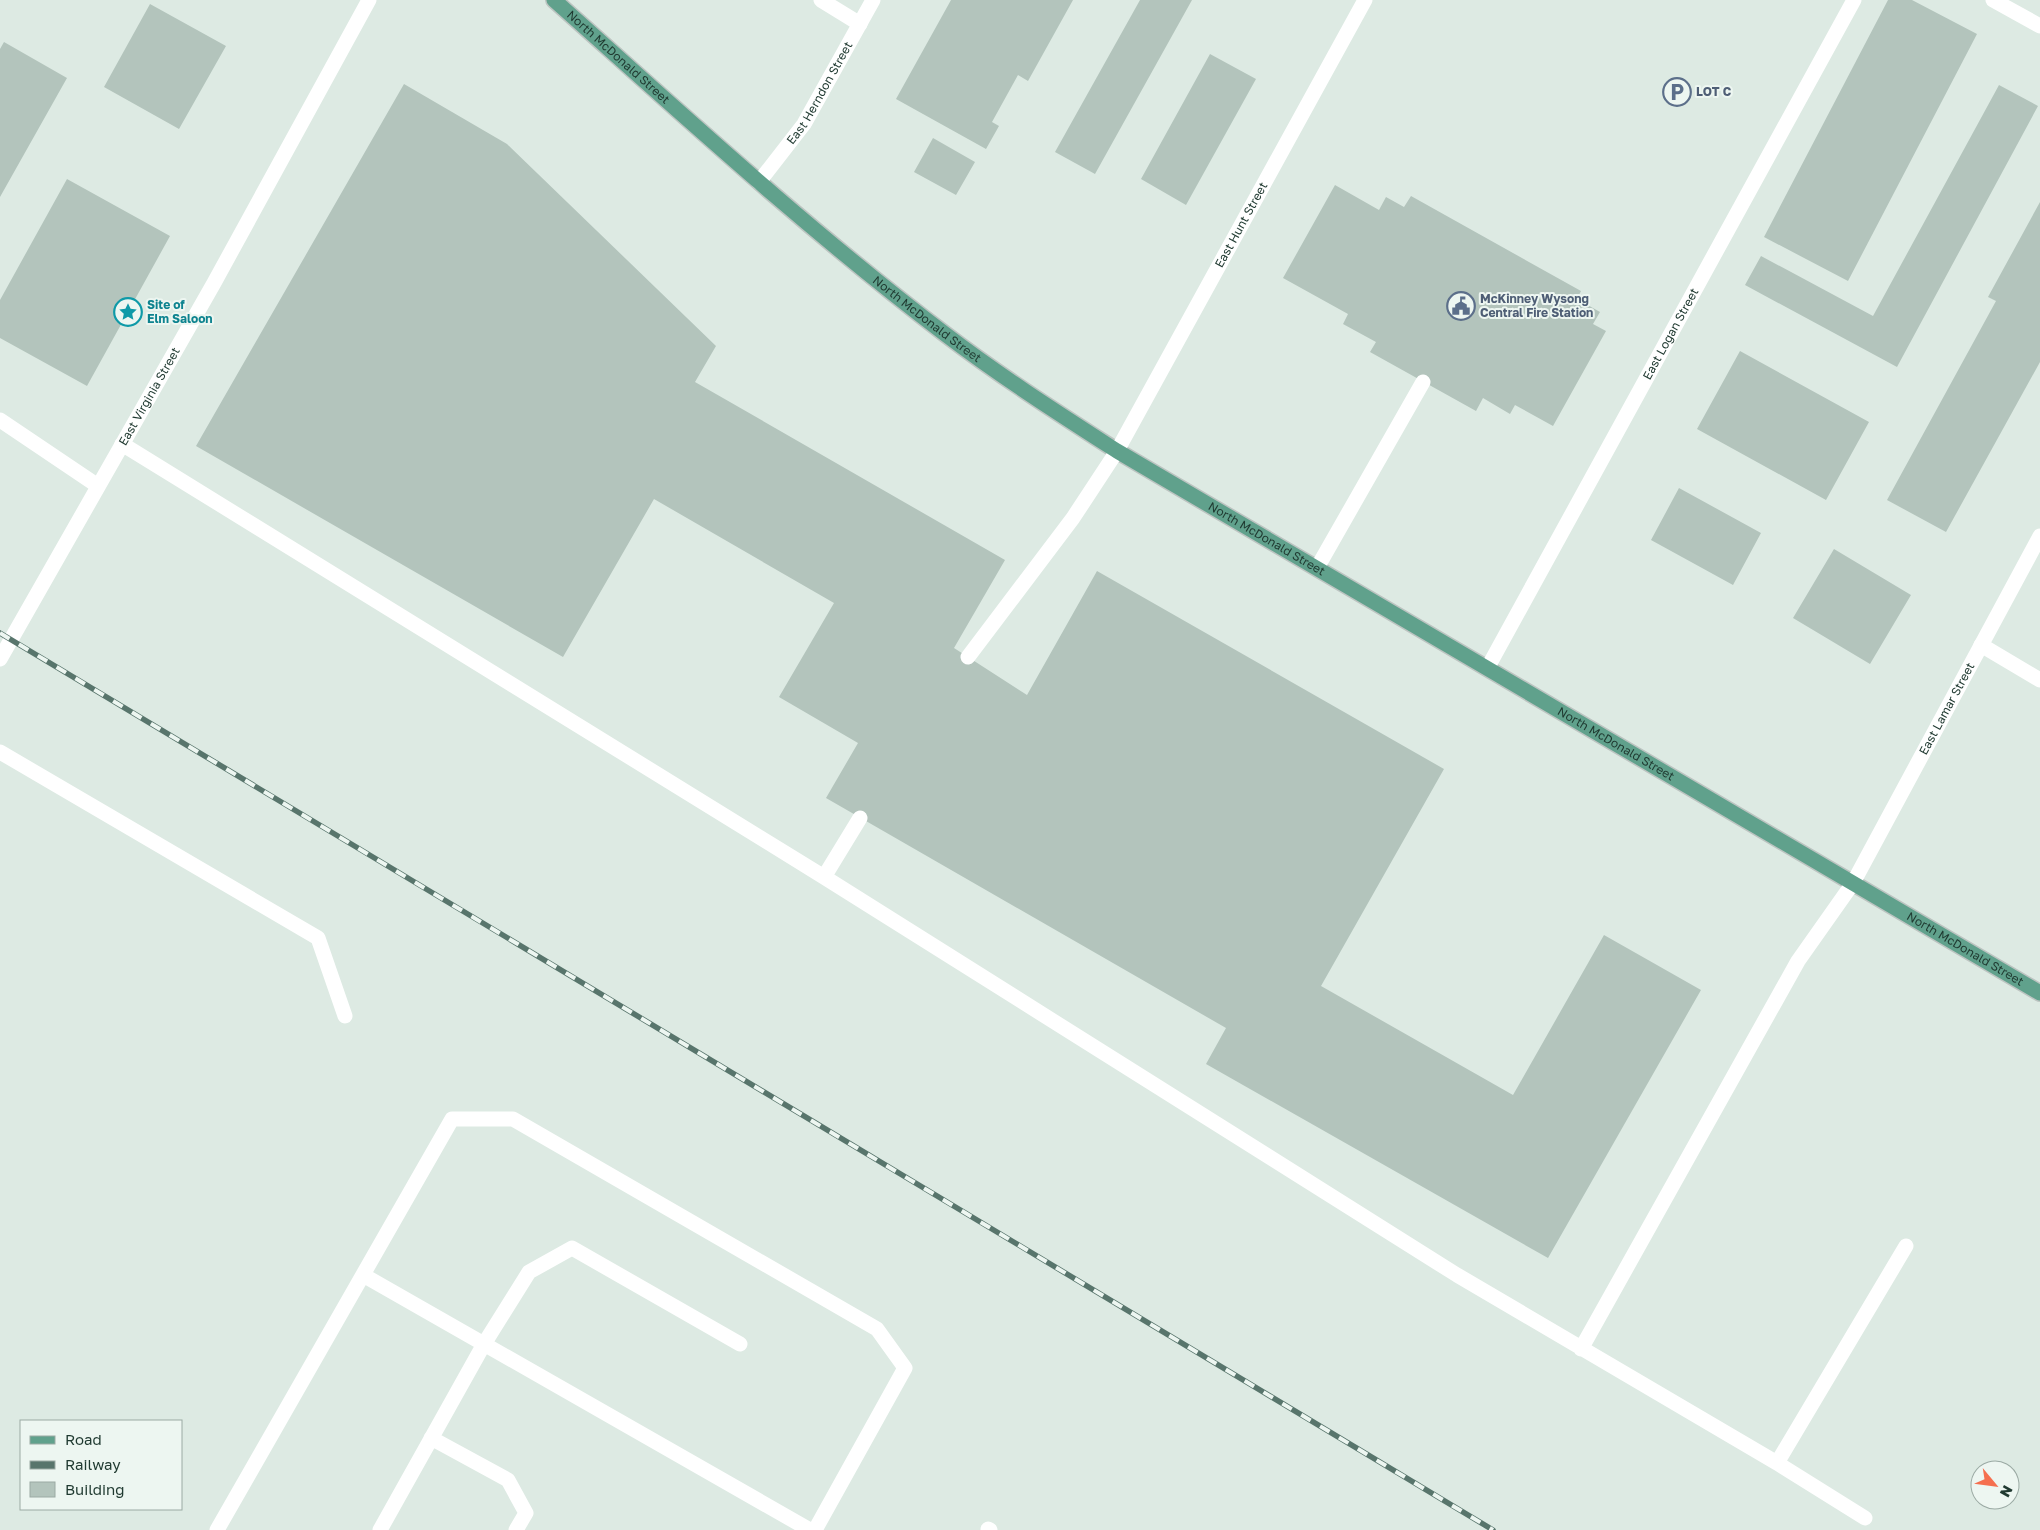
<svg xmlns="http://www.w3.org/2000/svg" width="2040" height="1530" font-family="'Golos Text',sans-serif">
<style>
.building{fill:#b3c4bc}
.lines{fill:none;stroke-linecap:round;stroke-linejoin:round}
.primary-casing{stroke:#bcc4c1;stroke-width:18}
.lane{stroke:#fff;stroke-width:15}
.street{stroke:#fff;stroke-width:15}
.primary{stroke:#60a18c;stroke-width:15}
.rail-casing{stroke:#58756c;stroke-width:5.5}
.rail{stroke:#edf6f1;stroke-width:4;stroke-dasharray:11;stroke-linecap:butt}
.labels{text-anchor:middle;stroke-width:4;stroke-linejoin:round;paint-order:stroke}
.street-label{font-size:12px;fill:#1f3930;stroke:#edf6f1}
.service-label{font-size:12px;font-weight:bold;fill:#4e5e75;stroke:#edf6f1;text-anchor:start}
.culture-label{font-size:12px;font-weight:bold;fill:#0d838f;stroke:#edf6f1;text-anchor:start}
</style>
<rect width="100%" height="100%" fill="#ddeae3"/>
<path class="building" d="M951,0H1073L1028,81L1018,75L992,122L999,126L986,149L896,99Z
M1140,0H1192L1095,174L1055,152Z
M1888,0H1912L1977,34L1848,281L1764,237Z
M150,4L226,46L179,129L104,87Z
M4,42L67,78L0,197V49Z
M1210,54L1256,79L1186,205L1141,179Z
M404,84L507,144L716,346L695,382L1005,560L954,648L968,657L1027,695L1097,571L1444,769L1321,986L1513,1095L1604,935L1701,990L1548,1258L1206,1064L1226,1028L826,798L858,743L779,697L834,603L654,499L563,657L196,446Z
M1999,85L2038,106L1897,367L1745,285L1761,256L1873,316Z
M933,138L975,162L956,195L914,172Z
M67,179L170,236L87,386L0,338V300Z
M1335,185L1379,210L1386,197L1404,207L1411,196L1581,291L1577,299L1600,312L1593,324L1606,331L1553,426L1515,405L1510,414L1483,398L1476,411L1370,352L1376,342L1343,324L1348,314L1283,278Z
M2040,202V362L1946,532L1887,500L1996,301L1988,297Z
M1740,351L1869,422L1826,500L1697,429Z
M1679,488L1761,533L1733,585L1651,540Z
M1834,549L1911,595L1870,664L1793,618Z"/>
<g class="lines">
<defs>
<g id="primary">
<path id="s6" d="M554,0C682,114 808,230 945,334C1000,376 1058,413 1117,451L2040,993"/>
</g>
</defs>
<use href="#primary" class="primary-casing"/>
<path class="lane" d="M821,0L860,24
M0,420L98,486
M122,444L824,877L1457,1275L1777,1463L1865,1518
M1317,568L1423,382
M1981,645L2040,680
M968,657L1073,518L1117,451
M0,752L318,938L345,1016
M824,877L860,818
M363,1275L810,1530
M1581,1349L1798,961L1853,883
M431,1438L508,1480L526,1513L516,1530
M1777,1463L1906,1246
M988,1529L990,1530
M217,1530L452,1119H513L877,1329L905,1368L815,1530
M380,1530L484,1344L529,1272L572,1248L740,1344"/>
<g class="street">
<path d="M1993,0L2040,26"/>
<path id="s1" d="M759,182L804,124L873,0"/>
<path id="s2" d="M1117,451L1365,0"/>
<path id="s3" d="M0,659L214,283L369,0"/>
<path id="s4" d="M1488,667L1854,0"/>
<path id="s5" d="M1853,883L2040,536"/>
</g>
<use href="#primary" class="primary"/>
<defs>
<path id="rail" d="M0,633L1493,1530"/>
</defs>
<use href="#rail" class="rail-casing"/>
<use href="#rail" class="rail"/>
</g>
<defs>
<symbol id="parking-ring" viewBox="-11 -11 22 22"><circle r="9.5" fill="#edf6f1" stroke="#5c6f8a" stroke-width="1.5"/><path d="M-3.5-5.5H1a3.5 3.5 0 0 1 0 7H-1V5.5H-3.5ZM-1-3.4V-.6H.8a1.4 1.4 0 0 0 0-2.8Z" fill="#5c6f8a"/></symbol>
<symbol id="civic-ring" viewBox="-11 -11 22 22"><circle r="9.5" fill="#edf6f1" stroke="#5c6f8a" stroke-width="1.5"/><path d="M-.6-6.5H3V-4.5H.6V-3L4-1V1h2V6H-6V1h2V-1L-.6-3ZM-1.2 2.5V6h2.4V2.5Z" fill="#5c6f8a"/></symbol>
<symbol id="sight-ring" viewBox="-11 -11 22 22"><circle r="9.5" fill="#edf6f1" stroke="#0f9aa8" stroke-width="1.5"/><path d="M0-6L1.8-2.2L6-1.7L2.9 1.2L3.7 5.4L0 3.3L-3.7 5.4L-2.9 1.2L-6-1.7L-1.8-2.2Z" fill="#0f9aa8"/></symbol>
</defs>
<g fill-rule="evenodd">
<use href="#parking-ring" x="1661" y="76" width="32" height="32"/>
<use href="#civic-ring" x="1445" y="290" width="32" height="32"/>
<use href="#sight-ring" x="112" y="296" width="32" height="32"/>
</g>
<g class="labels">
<g class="street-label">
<text dy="4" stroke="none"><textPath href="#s6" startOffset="86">North McDonald Street</textPath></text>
<text dy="4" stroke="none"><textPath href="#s1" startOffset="108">East Herndon Street</textPath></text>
<text dy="4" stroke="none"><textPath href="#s2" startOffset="258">East Hunt Street</textPath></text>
<text dy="4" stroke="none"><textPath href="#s6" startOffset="491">North McDonald Street</textPath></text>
<text dy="4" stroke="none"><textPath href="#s4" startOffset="380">East Logan Street</textPath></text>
<text dy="4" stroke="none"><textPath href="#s3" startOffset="302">East Virginia Street</textPath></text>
<text dy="4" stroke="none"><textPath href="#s6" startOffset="896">North McDonald Street</textPath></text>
<text dy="4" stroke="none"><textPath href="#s5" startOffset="198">East Lamar Street</textPath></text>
<text dy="4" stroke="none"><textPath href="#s6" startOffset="1301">North McDonald Street</textPath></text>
<text dy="4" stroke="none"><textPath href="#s6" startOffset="1706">North McDonald Street</textPath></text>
</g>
<g class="service-label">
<text x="1696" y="96">LOT C</text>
<text x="1480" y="303">McKinney Wysong<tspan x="1480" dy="14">Central Fire Station</tspan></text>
</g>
<g class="culture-label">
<text x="147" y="309">Site of<tspan x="147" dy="14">Elm Saloon</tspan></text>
</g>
</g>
<rect x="20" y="1420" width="162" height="90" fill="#edf6f1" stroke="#9baaa4"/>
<rect x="30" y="1436" width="25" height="8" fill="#60a18c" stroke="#9baaa4"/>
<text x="65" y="1445" font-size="15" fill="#1f3930">Road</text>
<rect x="30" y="1461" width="25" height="8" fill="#58756c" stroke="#9baaa4"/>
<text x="65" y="1470" font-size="15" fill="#1f3930">Railway</text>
<rect x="30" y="1482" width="25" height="15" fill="#b3c4bc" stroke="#9baaa4"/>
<text x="65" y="1495" font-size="15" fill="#1f3930">Building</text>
<g transform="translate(1995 1485) rotate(119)"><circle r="24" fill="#edf6f1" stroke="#9baaa4"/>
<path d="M0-4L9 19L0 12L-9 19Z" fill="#f56f4f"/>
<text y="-8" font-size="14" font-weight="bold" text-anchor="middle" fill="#1f3930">N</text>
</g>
</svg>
